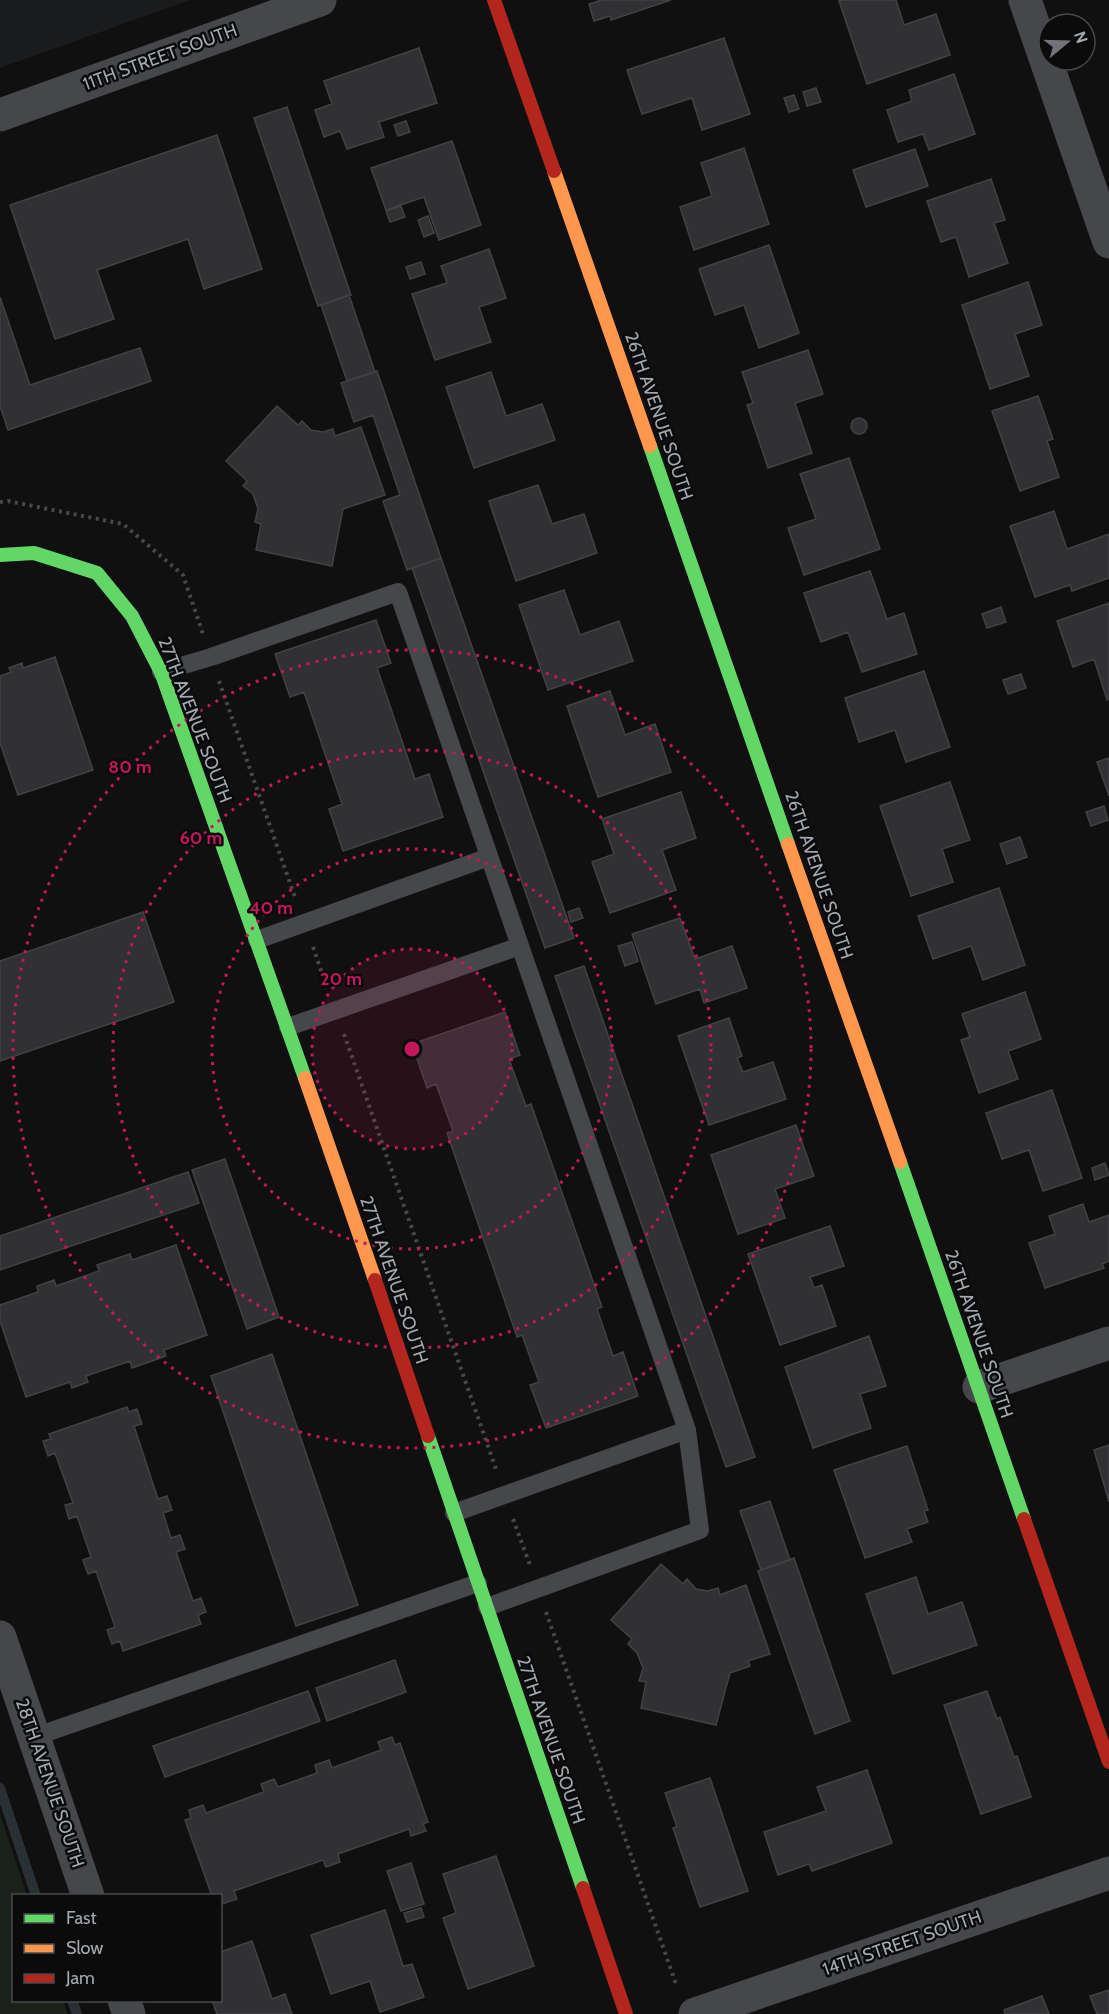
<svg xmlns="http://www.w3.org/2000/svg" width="1109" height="2014" font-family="Cabin,sans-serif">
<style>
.built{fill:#1a1b1c}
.green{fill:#1b211b}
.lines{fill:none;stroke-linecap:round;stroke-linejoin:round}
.stream{stroke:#293135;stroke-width:10}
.building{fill:#313133;stroke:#404244;stroke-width:1.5}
.path{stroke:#47484b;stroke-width:4;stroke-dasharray:3 4.5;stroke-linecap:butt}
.lane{stroke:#45474a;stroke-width:18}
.street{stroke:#45474a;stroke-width:33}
.fast{stroke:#63d668;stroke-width:14}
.slow{stroke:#ff974d;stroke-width:14}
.jam{stroke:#b3261e;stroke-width:14}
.ring{fill:none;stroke:#c2185b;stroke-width:3;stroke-dasharray:3 6}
.labels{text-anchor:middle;stroke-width:5;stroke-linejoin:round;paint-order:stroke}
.street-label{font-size:18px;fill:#a3a9b1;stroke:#0b0b0c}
.centre{fill:#c2185b;stroke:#0b0b0c;stroke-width:3}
.ring-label{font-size:18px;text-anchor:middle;font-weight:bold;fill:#c2185b;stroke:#0b0b0c;stroke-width:5;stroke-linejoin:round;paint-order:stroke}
</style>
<rect width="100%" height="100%" fill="#101011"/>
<path class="built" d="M0,0H190L0,68Z"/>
<path class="green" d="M0,1814L27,1895L14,1896V2000L63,2001L68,2014H0Z"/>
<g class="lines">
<path class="stream" d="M0,1788L36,1896
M72,2000L77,2014"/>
</g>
<path class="building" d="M602,0H671L611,20L610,16L594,21L589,4Z
M843,0H896L904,25L936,14L950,55L867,84L839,1Z
M724,38L750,114L702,130L692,98L642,114L627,70Z
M419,48L437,103L379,122L384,137L347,149L340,131L324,137L315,110L332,104L324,81Z
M954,74L975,134L929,150L923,134L898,142L887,110L912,101L909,90Z
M816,88L821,102L807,106L803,92Z
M794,95L799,109L789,112L784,98Z
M287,107L351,295L318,306L254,118Z
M406,121L410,132L398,136L394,125Z
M217,135L262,269L204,289L188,239L97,270L114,319L55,339L10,205Z
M452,141L481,225L439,240L424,197L386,210L371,168Z
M744,148L769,224L694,250L680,207L712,196L701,163Z
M915,149L928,186L866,207L853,170Z
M991,179L1005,220L994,223L1008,263L969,277L956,237L941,242L927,201Z
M401,206L405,217L390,222L386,211Z
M428,216L434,233L424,237L418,220Z
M769,245L799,333L759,348L744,305L715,315L699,269Z
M489,249L506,298L479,307L491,342L435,360L412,294L447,283L441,266Z
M421,262L425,274L410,279L406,267Z
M1028,282L1042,325L1015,334L1029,376L990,389L962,305Z
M349,295L375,372L347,381L321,305Z
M0,297L30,385L140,348L151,381L8,430L0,406Z
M808,350L823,394L795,403L812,453L768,468L747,405L753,403L742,372Z
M377,371L441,558L407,570L383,501L400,495L373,415L354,422L341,383Z
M491,372L506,416L542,404L555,440L474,468L446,387Z
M1038,396L1053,439L1047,441L1059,477L1020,491L992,411Z
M277,406L298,425L302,421L311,430L323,432L333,429L335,436L361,427L385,495L343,509L332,566L256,550L261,524L255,522L258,509L253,494L243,486L247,481L226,461Z
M851 426a8 8 0 1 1 16 0a8 8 0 1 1-16 0Z
M849,458L880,549L804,575L788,528L816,519L800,474Z
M538,485L552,524L584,514L597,553L516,581L489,501Z
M1054,511L1067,549L1109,534V578L1072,591L1070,585L1035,597L1010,526Z
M441,558L574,938L545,948L412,568Z
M870,571L887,619L904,613L917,654L862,672L848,632L821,642L804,593Z
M564,590L580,635L619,621L633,661L548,690L519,605Z
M1109,603V699L1107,700L1094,659L1073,667L1057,621Z
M1001,607L1006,622L987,628L982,614Z
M376,620L391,663L377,668L415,779L429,774L443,817L343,851L329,809L342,804L304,692L290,697L275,654Z
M55,657L93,770L18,795L0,743V676L11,672L9,668L22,663L23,668Z
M924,671L950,747L906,762L895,730L859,742L845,698Z
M1021,674L1026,688L1008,694L1003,680Z
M610,691L625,735L655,724L671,772L598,797L567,706Z
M1109,758V796L1097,762Z
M950,782L970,840L942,849L953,882L911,896L880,806Z
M681,792L696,838L662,850L676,890L610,913L592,862L614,854L602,819Z
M1104,806L1108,820L1091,826L1086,812Z
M1020,837L1027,857L1007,864L1000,844Z
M999,888L1025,965L983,980L971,946L933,959L918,916Z
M579,908L583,918L571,922L568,912Z
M143,912L174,1002L0,1061V961Z
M680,918L695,959L732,946L747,988L704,1003L700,989L656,1004L632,934Z
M632,942L638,961L625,966L618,946Z
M584,966L755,1457L726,1467L555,976Z
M1025,992L1041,1039L1008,1051L1018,1079L979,1093L961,1040L970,1037L962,1014Z
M505,1012L520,1055L509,1059L526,1106L531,1104L602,1307L597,1309L613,1356L623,1352L638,1396L546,1428L530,1385L539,1382L522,1335L517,1337L447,1133L453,1131L436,1084L427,1088L412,1044Z
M729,1018L742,1056L737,1058L743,1072L773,1062L786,1099L709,1125L678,1036Z
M1052,1090L1082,1178L1043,1191L1029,1150L1002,1159L986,1113Z
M796,1125L814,1176L775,1189L785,1218L738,1234L711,1155Z
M225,1159L279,1317L247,1329L192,1170Z
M1105,1163L1109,1175L1095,1180L1092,1168Z
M188,1172L199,1203L0,1270V1236Z
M1083,1204L1089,1222L1109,1215V1261L1102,1264L1104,1268L1045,1288L1029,1243L1055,1234L1049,1216Z
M830,1226L844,1266L810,1277L814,1288L822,1285L836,1326L780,1345L748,1254Z
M176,1245L207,1335L164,1350L166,1356L132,1368L130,1361L86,1376L88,1382L72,1388L70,1382L26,1397L0,1321V1305L38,1292L37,1286L54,1280L56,1286L99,1271L97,1265L130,1254L132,1260Z
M869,1336L886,1386L860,1394L871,1428L813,1448L785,1367Z
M272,1354L358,1605L296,1626L211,1376Z
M127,1407L129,1412L137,1409L142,1424L134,1426L158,1499L167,1496L172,1510L163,1513L171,1538L180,1535L185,1549L176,1552L193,1601L201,1598L206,1612L198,1615L201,1624L123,1651L120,1641L112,1644L107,1630L115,1627L96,1571L88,1574L83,1560L91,1557L77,1516L69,1519L65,1505L73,1503L55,1453L48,1456L43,1441L51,1439L49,1434Z
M1109,1445V1502L1094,1450Z
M907,1446L928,1510L924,1511L928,1522L907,1529L912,1542L865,1558L834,1470Z
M770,1501L790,1560L761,1570L740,1511Z
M794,1558L850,1721L815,1734L758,1571Z
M661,1564L683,1584L687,1579L696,1589L708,1591L718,1588L720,1595L746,1585L770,1654L748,1661L750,1666L730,1673L716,1725L641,1708L646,1682L639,1681L643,1668L637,1653L628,1644L632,1639L611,1620Z
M916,1577L928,1614L962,1602L977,1645L893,1674L866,1594Z
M395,1660L406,1692L327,1721L316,1688Z
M308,1691L320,1721L165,1777L153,1746Z
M987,1691L997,1719L1000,1717L1014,1757L1017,1756L1031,1797L981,1814L944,1705Z
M392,1737L395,1745L400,1743L428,1822L423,1824L426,1831L411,1836L409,1829L338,1854L340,1862L326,1867L323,1860L234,1891L237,1899L222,1904L220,1896H212L185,1820L191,1818L189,1810L203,1805L206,1813L264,1792L261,1784L274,1779L278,1787L317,1773L315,1765L329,1760L332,1768L381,1750L378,1742Z
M867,1770L892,1843L812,1871L809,1864L778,1875L764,1832L826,1811L817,1787Z
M710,1778L748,1891L700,1907L673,1828L677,1827L665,1793Z
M496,1856L534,1966L468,1989L443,1918L456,1913L443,1874Z
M411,1863L424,1904L401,1911L387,1871Z
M421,1908L424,1917L407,1922L404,1913Z
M385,1910L403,1966L412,1964L424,1997L380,2012L370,1981L331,1994L311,1935Z
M252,1941L272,1999L285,1994L292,2014H217L212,2000H220V1952Z
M1109,1990V2014H1097L1090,1996Z
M1042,1996L1049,2014H1005L1004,2010Z"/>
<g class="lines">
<path class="path" d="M0,502L8,501L123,524L183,575L203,634
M219,681L296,900
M313,947L327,988
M344,1034L497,1472
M513,1519L530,1565
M546,1612L677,1987"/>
<path class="lane" d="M161,672L211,657L398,592L687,1430L700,1530L487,1607
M257,940L489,857
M288,1027L520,946
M454,1513L687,1430
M34,1737L478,1583"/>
<path class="street" d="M1025,0L1109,242
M0,115L320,0
M979,1387L1109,1343
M0,1637L88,1896
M124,2000L129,2014
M695,2014L1109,1873"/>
<path class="fast" d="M650,446L788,844
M0,555L34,553L97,573L132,616L161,672L305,1078
M900,1162L1024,1519
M428,1436L583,1888"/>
<path class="slow" d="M554,171L650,446
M788,844L900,1162
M305,1078L375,1280"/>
<path class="jam" d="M494,0L554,171
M375,1280L428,1436
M1024,1519L1109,1762
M583,1888L626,2014"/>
</g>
<circle cx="412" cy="1049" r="100" fill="#c2185b" fill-opacity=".12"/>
<g class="ring">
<circle cx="412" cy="1049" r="100"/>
<circle cx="412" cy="1049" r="200"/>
<circle cx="412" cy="1049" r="299"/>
<circle cx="412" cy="1049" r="399"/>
</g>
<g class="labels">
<g class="street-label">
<text transform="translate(160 57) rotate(-20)" y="6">11TH STREET SOUTH</text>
<text transform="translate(659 416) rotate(71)" y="6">26TH AVENUE SOUTH</text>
<text transform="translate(195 720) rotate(69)" y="6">27TH AVENUE SOUTH</text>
<text transform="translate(819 875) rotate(71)" y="6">26TH AVENUE SOUTH</text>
<text transform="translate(394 1280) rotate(71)" y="6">27TH AVENUE SOUTH</text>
<text transform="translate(979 1334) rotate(71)" y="6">26TH AVENUE SOUTH</text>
<text transform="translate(551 1740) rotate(71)" y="6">27TH AVENUE SOUTH</text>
<text transform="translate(50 1783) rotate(71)" y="6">28TH AVENUE SOUTH</text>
<text transform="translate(902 1943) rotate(-19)" y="6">14TH STREET SOUTH</text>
</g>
</g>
<circle cx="412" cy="1049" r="9" class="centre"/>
<g class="ring-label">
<text x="130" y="773">80 m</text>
<text x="201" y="844">60 m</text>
<text x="271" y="914">40 m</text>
<text x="341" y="985">20 m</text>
</g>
<rect x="12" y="1894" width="210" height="108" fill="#0b0b0c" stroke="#484a4e" stroke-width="1.5"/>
<rect x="24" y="1914" width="30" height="9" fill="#63d668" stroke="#484a4e" stroke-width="1.5"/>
<text x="66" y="1924" font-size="18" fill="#a3a9b1">Fast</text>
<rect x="24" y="1944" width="30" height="9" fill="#ff974d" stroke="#484a4e" stroke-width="1.5"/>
<text x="66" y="1954" font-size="18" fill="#a3a9b1">Slow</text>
<rect x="24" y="1974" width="30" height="9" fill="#b3261e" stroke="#484a4e" stroke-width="1.5"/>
<text x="66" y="1984" font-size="18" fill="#a3a9b1">Jam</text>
<g transform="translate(1067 42) rotate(71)"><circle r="28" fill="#0b0b0c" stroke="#484a4e" stroke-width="1.5"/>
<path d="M0-4.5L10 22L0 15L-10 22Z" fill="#707379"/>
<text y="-9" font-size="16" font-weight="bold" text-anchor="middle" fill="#a3a9b1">N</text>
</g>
</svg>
